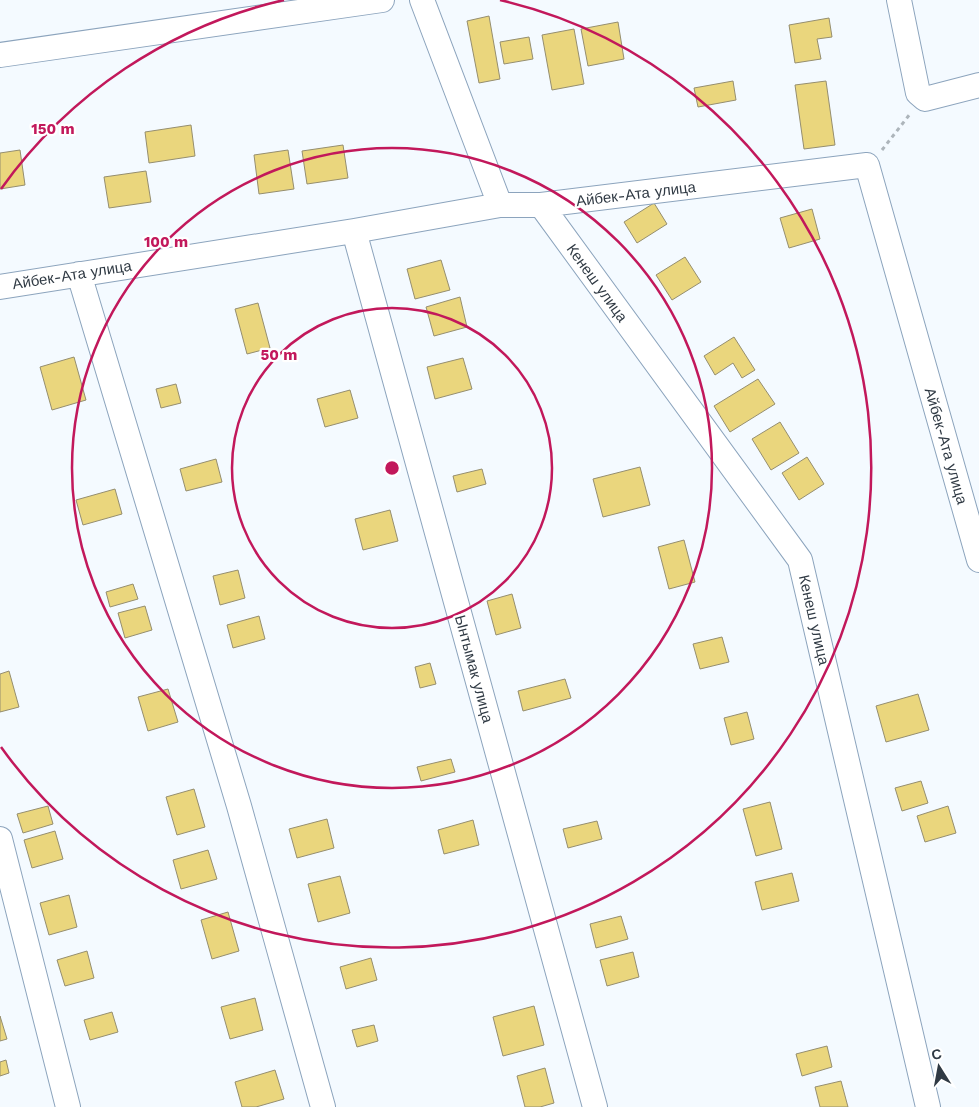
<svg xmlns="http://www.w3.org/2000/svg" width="979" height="1107" font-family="'Work Sans',sans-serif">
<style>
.building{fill:#ead67d;stroke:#958e6f}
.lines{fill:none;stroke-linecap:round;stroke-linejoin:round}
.street-casing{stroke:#8ca4bd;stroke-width:26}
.path{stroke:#adb5bb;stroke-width:3;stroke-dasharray:4 4;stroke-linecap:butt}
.street{stroke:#fff;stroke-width:24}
.ring{fill:none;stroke:#c2185b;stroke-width:2.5}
.labels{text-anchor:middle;stroke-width:4.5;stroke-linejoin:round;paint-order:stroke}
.street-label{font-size:15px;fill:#303a44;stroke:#fff}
.centre{fill:#c2185b;stroke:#fff;stroke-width:2.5}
.ring-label{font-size:15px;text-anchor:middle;font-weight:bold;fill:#c2185b;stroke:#fff;stroke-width:4.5;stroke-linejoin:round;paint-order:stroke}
</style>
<rect width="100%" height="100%" fill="#f4faff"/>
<path class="building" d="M489,16L500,79L479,83L467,21Z
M829,18L832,37L817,39L821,59L795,63L789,25Z
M618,22L624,59L588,66L581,29Z
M574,29L584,84L552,90L542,35Z
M529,37L533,59L504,64L500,42Z
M733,81L736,100L698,107L694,88Z
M826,81L835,145L804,149L795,85Z
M191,125L195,156L149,163L145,132Z
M343,145L348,178L307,184L302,151Z
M20,150L25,185L0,189V153Z
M288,150L294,189L259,194L254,155Z
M146,171L151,202L109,208L104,177Z
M654,203L667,224L637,243L624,222Z
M812,209L820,239L789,248L780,218Z
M685,257L701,282L672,300L656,275Z
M441,260L450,290L415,299L407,269Z
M460,297L467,327L434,336L426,307Z
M258,303L270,348L247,354L235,309Z
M734,337L755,370L742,378L733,363L715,375L704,356Z
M74,357L86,400L52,410L40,367Z
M463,358L472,389L435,399L427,367Z
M758,379L775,404L730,432L714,406Z
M176,384L181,403L161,408L156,389Z
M350,390L358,418L325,427L317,399Z
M780,422L799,453L771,470L752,439Z
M807,457L824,484L799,500L782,473Z
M216,459L222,482L186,491L180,469Z
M640,467L650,505L603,517L593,479Z
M482,469L486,484L457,492L453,476Z
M115,489L122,514L83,525L76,500Z
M390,510L398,541L363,550L355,519Z
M684,540L695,582L669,589L658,547Z
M238,570L245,598L220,605L213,576Z
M133,584L138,599L110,607L106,592Z
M512,594L521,628L496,635L487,601Z
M145,606L152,630L125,638L118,613Z
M259,616L265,639L233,648L227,625Z
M722,637L729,662L700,669L693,644Z
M430,663L436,684L420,688L415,667Z
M9,671L19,707L0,712V674Z
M565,679L571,698L523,711L518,691Z
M168,689L178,722L148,731L138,697Z
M918,694L929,730L886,742L876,706Z
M747,712L754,739L731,745L724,718Z
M451,759L455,772L421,781L417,767Z
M921,781L928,803L902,811L895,788Z
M194,789L205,827L177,835L166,797Z
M770,802L782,849L756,856L743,809Z
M48,806L53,824L23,833L17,814Z
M948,806L956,833L925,842L917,816Z
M327,819L334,848L297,858L289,829Z
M473,820L479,845L444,854L438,830Z
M597,821L602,839L568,848L563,829Z
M55,831L63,859L32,868L24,840Z
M208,850L217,879L181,889L173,860Z
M792,873L799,901L762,910L755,882Z
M340,876L350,913L318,922L308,884Z
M69,895L77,927L49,935L40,903Z
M228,912L239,951L212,959L201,920Z
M621,916L628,939L596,948L590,924Z
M87,951L94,978L65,986L57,960Z
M633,952L639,977L607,986L600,960Z
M371,958L377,980L346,989L340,967Z
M255,998L263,1030L230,1039L221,1007Z
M534,1006L544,1045L503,1056L493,1017Z
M112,1012L118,1032L90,1040L84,1020Z
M0,1016L7,1039L0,1041Z
M374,1025L378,1041L357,1047L352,1030Z
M827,1046L832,1067L802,1076L796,1054Z
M6,1060L9,1073L0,1076V1062Z
M545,1068L554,1103L540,1107H525L517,1076Z
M275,1070L284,1099L256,1107H242L235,1082Z
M841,1081L848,1107H820L815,1087Z"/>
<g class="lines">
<defs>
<path id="street" d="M422,0L500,205
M899,0L918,93L925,99L979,85
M0,55L382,0
M541,205L800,560L928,1107
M354,231L595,1107
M79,274L239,806L323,1107
M0,287L354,231L500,205H541L867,165L979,560
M0,839L68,1107"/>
</defs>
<use href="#street" class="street-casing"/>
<path class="path" d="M882,150L910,114"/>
<use href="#street" class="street"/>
</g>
<g class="ring">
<circle cx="392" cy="468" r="160"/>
<circle cx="392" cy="468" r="320"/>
<path d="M1 189A480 480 0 0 1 284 0M500 0A480 480 0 1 1 1 747"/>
</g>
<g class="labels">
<g class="street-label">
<text transform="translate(636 194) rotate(-7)" y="5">Айбек-Ата улица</text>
<text transform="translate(72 275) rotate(-9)" y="5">Айбек-Ата улица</text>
<text transform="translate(597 283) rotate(54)" y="5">Кенеш улица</text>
<text transform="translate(946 446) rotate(74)" y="5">Айбек-Ата улица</text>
<text transform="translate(814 620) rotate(77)" y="5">Кенеш улица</text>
<text transform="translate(474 669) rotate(75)" y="5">Ынтымак улица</text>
</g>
</g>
<circle cx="392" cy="468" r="8" class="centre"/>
<g class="ring-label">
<text x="53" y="134">150 m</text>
<text x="166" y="247">100 m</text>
<text x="279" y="360">50 m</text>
</g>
<g transform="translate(939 1067) rotate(349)" stroke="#ffffff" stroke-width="4" paint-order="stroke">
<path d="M0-4L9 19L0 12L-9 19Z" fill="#303a44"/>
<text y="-8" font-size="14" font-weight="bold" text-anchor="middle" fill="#303a44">С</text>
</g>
</svg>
